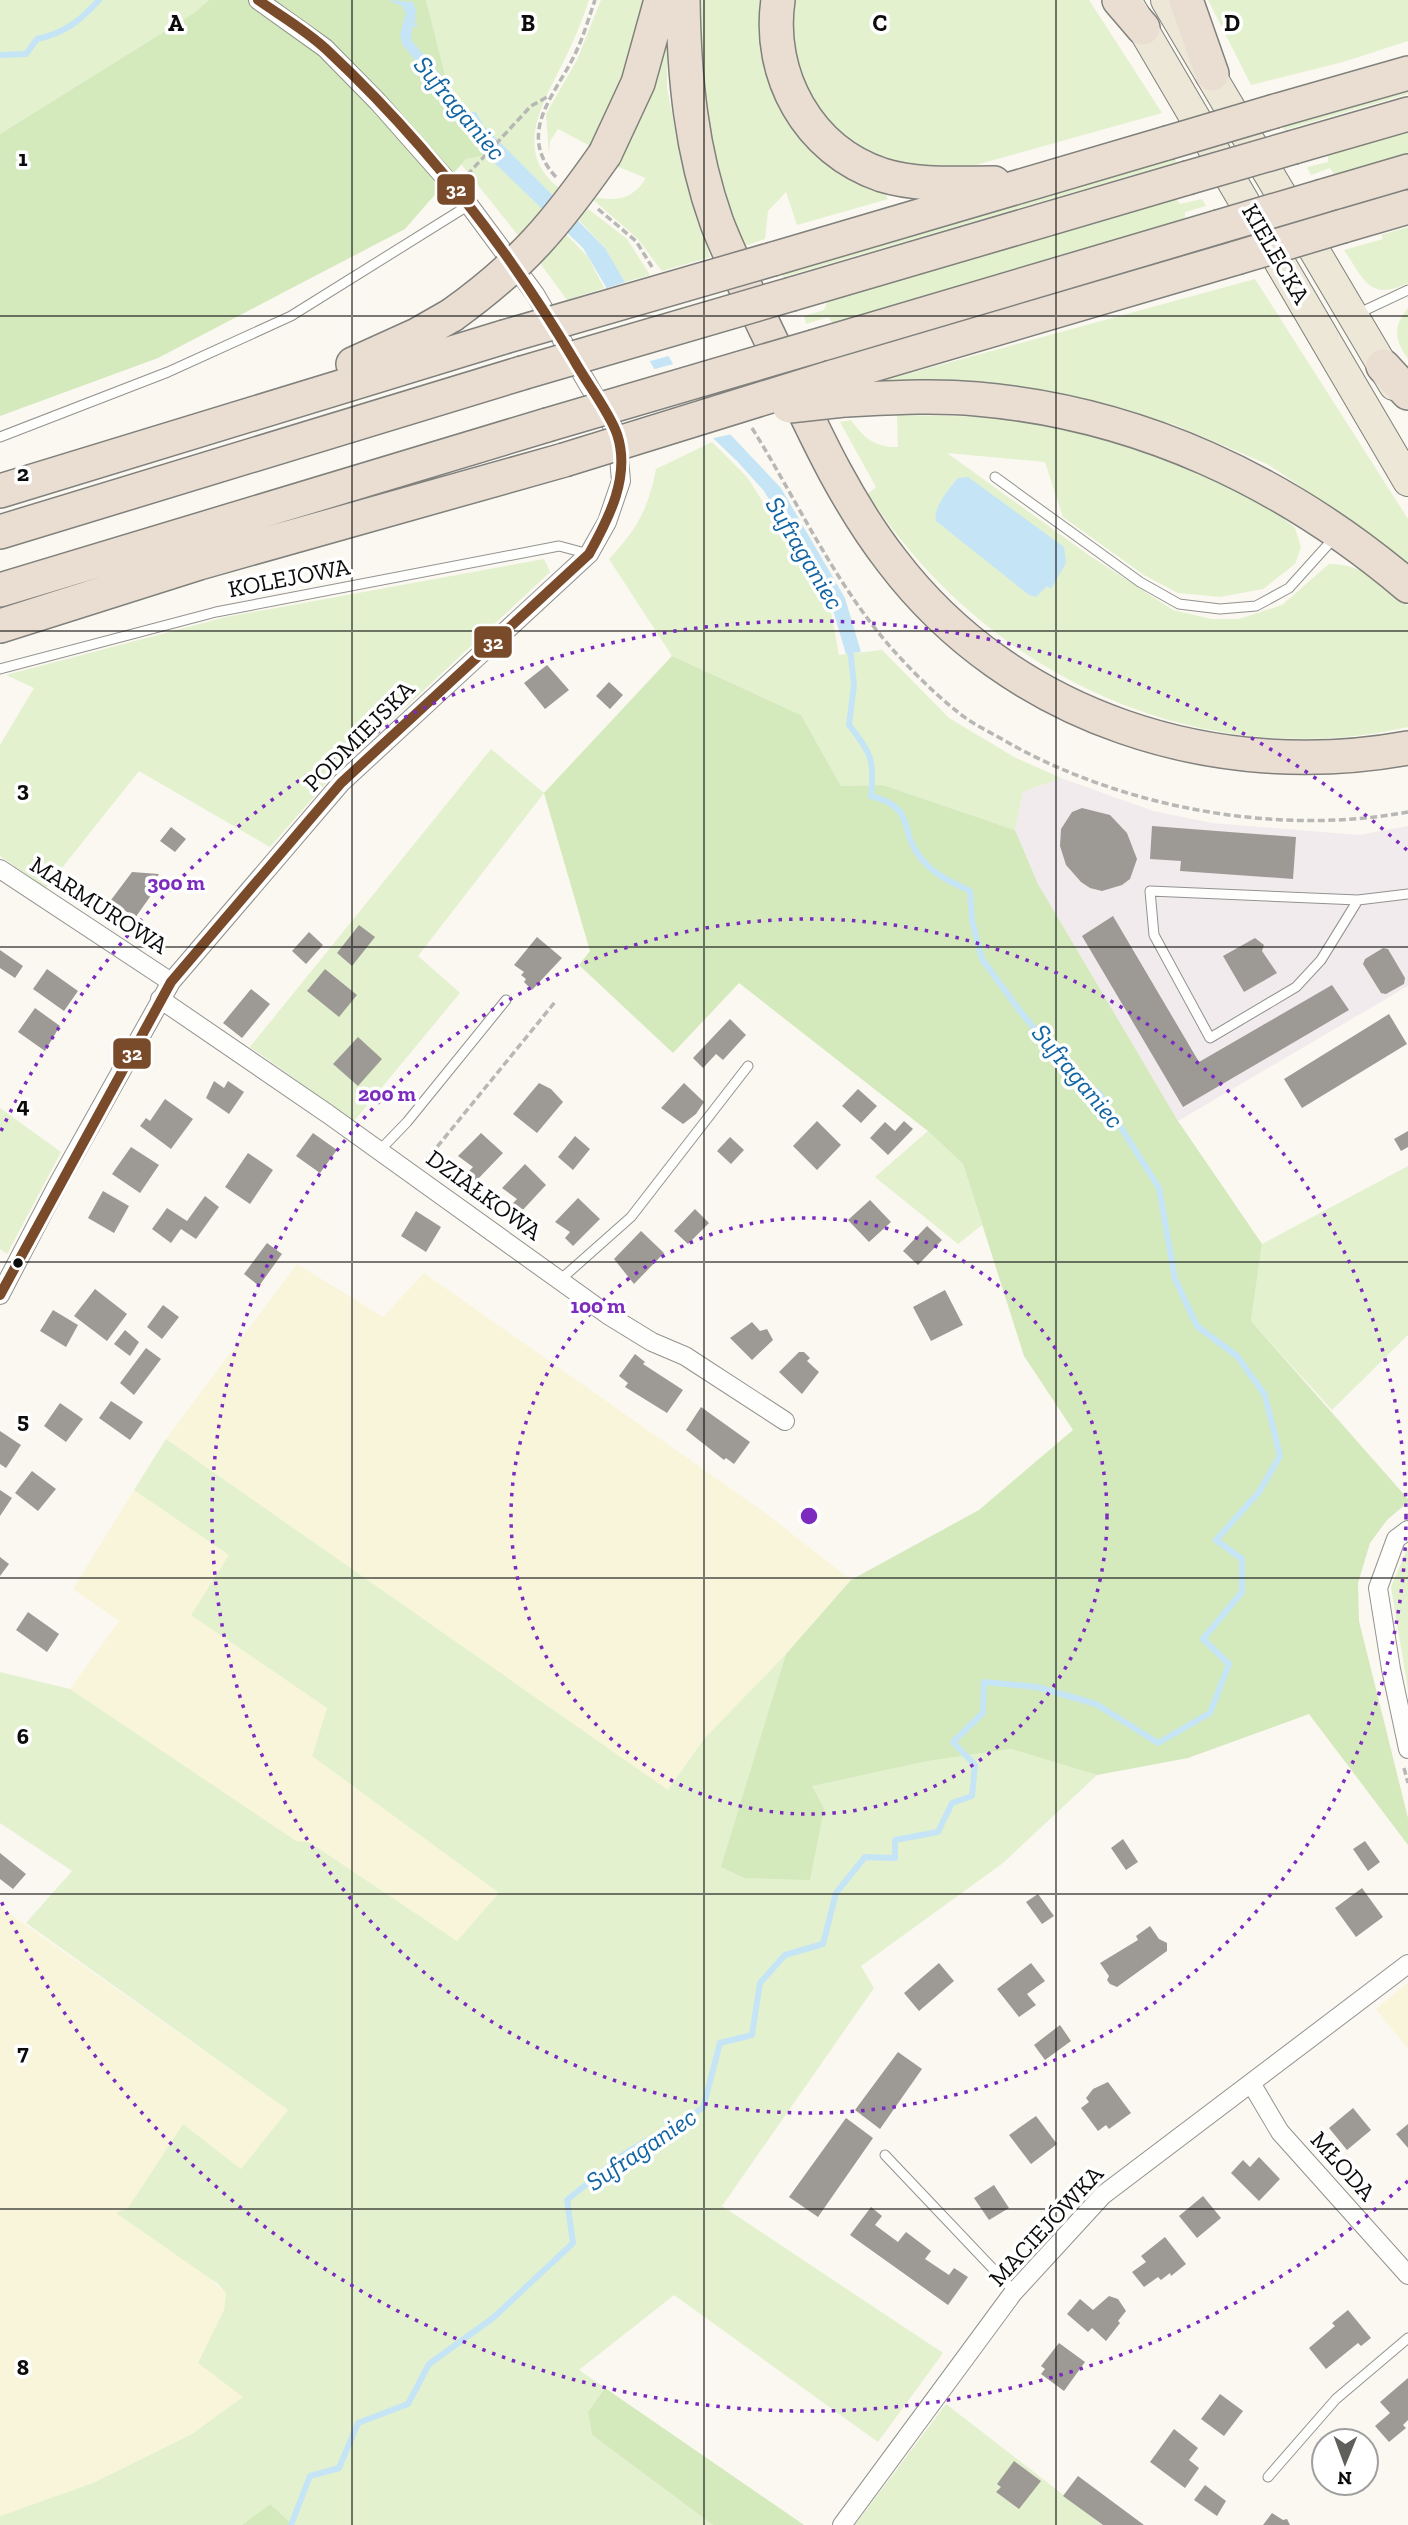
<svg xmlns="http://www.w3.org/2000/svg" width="1408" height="2525" font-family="'Zilla Slab',serif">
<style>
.industrial{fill:#f1ebee}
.farmland{fill:#f8f5db}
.green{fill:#e3f1cf}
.forest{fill:#d4e9bc}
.water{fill:#c5e5f6}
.pier{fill:#faf8f0}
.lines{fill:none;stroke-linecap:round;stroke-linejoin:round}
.stream{stroke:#c5e5f6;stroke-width:6}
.building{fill:#9d9a96}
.lane-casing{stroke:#93928f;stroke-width:11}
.street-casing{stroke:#93928f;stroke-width:20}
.primary-casing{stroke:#80807c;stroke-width:32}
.highway-casing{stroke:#80807c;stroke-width:36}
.path{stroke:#b7b7b5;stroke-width:3.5;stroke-dasharray:7 3.5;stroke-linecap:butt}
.lane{stroke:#fefefd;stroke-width:9}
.street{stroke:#fefefd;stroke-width:18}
.primary{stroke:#ece7d7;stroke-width:30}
.highway{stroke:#eaded3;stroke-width:33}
.highway-bridge-casing{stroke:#80807c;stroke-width:36;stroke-linecap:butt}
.highway-bridge{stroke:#eaded3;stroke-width:33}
.bus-1-casing{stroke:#fff;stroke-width:16}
.bus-1{stroke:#7a4b2a;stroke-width:10}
.grid{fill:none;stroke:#0c0c0c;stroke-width:2;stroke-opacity:0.55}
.ring{fill:none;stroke:#7b2cbf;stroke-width:3.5;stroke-dasharray:3.5 7}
.bus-dot{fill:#0c0c0c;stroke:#fff;stroke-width:2.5}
.labels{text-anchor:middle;stroke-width:7;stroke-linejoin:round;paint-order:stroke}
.street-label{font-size:24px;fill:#0c0c0c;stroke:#fff}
.water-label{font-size:26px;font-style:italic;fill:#1164a3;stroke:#fff}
.grid-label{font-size:23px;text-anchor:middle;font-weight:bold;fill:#0c0c0c;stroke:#fff;stroke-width:7;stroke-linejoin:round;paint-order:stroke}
.centre{fill:#7b2cbf;stroke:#fff;stroke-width:3.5}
.ring-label{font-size:21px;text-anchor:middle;font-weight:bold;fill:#7b2cbf;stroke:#fff;stroke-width:7;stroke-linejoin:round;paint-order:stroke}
.line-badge{stroke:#fff;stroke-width:2.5}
.badge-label{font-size:19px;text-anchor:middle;font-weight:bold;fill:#fff}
</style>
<rect width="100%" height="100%" fill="#faf8f0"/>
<path class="industrial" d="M1061,778L1153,811L1212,823L1359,835L1408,826V986L1178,1121L1038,884L1015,830L1023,792Z"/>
<path class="farmland" d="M297,1264L383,1317L424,1273L764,1512L851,1580L786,1654L704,1739L668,1790L166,1439Z
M134,1490L229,1555L191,1615L327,1708L312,1756L499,1893L457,1941L309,1842L296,1841L70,1689L119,1621L73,1589Z
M0,1907L288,2110L241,2169L183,2124L128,2208L226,2293L224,2310L198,2363L244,2397L192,2434L93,2483L0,2516Z
M1408,1983V2049L1376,2009Z"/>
<path class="green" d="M0,0H209L194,13L0,134Z
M426,0H589C583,17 577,34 569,50C549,95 506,150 562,190L556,199L449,93Z
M601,0H650L613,115L590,146L558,129L550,141L549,155L546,114L577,60Z
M697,0H762C753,65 782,139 840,173C854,181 870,186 884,192L888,199L797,225L786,192L768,211L765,239L745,246L728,201L699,96Z
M793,0H1089L1162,113L965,168L914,166L875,156L831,126L806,94L789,43Z
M1208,0H1408V41L1343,62L1251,85Z
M667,14V88L678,144L710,257L662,271L637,238L589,196C614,202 632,201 646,178L611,164Z
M1408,86V94L1284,130L1282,123Z
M1408,126V160L1338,181L1330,168L1311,175L1307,167L1328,162V150Z
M484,153L546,211L521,239L461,164L466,159Z
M1173,155L1177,162L783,277L779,270Z
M1173,195L1180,204L1202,199L1206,206L1185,212V226L836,328L828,317L806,324L804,316L824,310L830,296Z
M583,205L627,239L650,275L625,282L605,248L575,216Z
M1408,227V283C1369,302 1364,279 1344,250L1383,239L1381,235Z
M563,231L588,257L604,288L567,300L537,259Z
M1255,279L1408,519V567L1356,524L1269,465L1173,424L1056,399L882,388L881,381Z
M1408,308V359C1395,340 1392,327 1408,308Z
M897,415L996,417L1098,436L1193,466L1264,502L1295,528L1301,547L1295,564L1263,589L1220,597L1178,593L1144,575L1063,517L1045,462L947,453L1090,556L1173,610L1211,619H1239L1282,605L1329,564C1364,564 1383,585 1408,606V727C1195,775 984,673 868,494L876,487L840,422L851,420C863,437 875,448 898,447Z
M712,442L747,477L830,607L839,655L882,650L949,718L1014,757L1061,778L1023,792L1015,830L883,785L841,786L801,715L672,656L609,559C637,529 648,510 656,469Z
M544,559L550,572L333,775L270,847L139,771L46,888L0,856V745L34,688L6,675L226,617Z
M491,749L544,793L418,956L460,993L354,1121L250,1047Z
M0,1108L61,1152L7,1254L0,1249Z
M928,1131L963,1164L982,1225L958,1244L875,1177Z
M1408,1166V1335L1332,1410L1251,1321L1262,1244Z
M166,1439L668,1790L704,1739L786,1654L767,1719L811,1786L928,1761L1011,1749L1097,1775L1003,1863L861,1966L874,1988L722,2206L943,2353L878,2442L674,2295L579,2370L605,2388L588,2412L592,2435L713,2525H293L270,2504L242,2525H0V2516L93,2483L192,2434L243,2397L198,2363L224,2310L226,2293L218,2284L116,2213L128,2208L183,2124L241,2169L288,2110L26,1923L72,1871L0,1823V1672L70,1689L296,1841L309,1842L457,1941L499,1893L312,1756L327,1708L191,1615L229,1555L134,1490Z
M1408,1547V1690L1391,1587Z
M946,2404L1102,2525H855Z"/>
<path class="forest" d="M209,0H426L455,115L485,126L486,155L466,159L405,229L158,358L0,416V134L194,13Z
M672,656L801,715L841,786L883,785L1015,830L1038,884L1178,1121L1262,1244L1251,1321L1408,1499V1502L1387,1520L1370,1543L1358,1583L1359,1621L1408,1818V1845L1309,1714L1188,1758L1097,1775L1011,1749L928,1761L812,1786L824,1809L810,1880L745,1878L721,1867L786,1654L851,1580L979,1510L1073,1430L1024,1356L963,1164L928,1131L739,983L673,1053L579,965L590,951L544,793Z
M605,2388L804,2525H713L592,2435L588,2412Z
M270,2504L293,2525H242Z"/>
<path class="water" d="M388,0L413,2L416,10L415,24L419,27H412L411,40L449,84L451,101L468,112H476L483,125L605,248L689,391L781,488L845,598L861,652L846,654L832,607L764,491L737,461L672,399L583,248L486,155L477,128L444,107L439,90L402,44L400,34L406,13L402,6Z
M968,477L1064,547L1066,563L1051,589L1047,586L1036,597L1029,595L936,521C932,509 950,487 958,478Z"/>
<path class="pier" d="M629,281L672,355L647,362L604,289Z
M677,363L701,402L737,433L709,439L679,413L651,370Z"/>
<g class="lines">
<path class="stream" d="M0,55L26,54L37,39C65,33 80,21 99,0
M445,93L462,110
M291,2525L310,2476L339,2468L358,2423L408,2404L429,2364L493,2318L573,2243L567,2200L624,2154L703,2108L720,2043L752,2035L760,1983L785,1955L823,1944L836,1893L865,1857L895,1858V1840L938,1832L952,1803L972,1796L975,1765L953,1742L983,1713L984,1682L1037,1687L1096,1704L1158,1743L1210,1713L1229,1664L1203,1639L1242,1592V1559L1216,1540L1259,1492L1280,1456L1265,1395L1237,1356L1197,1326L1175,1279L1159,1188L1100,1094L1071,1073L1020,1011L982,959L972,921L970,891C951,882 934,875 920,857C898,829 917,808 871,796C875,760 871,753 849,725L854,685L850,648"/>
</g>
<path class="building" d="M547,665L569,690L545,709L524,683Z
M609,682L623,695L610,709L596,696Z
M1082,808L1110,815L1127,833L1137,859L1130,879L1122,885L1102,891L1090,888L1081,882L1066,865L1060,846L1061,829L1072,812Z
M1152,826L1296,837L1293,879L1180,871L1181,861L1150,859Z
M171,827L186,839L175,852L160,841Z
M132,872L159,874L147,891L152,894L135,918L111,900Z
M1113,916L1199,1062L1332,985L1349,1010L1183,1107L1082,936Z
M359,925L375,937L352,966L337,953Z
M309,932L323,945L306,964L292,951Z
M537,937L562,958L532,990L524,982L526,979L521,975L524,972L514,965Z
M1255,938L1264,945L1262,951L1277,973L1244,992L1223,956Z
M1383,948L1388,949L1405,978L1404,984L1386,994L1381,993L1363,964L1365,959Z
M0,950L23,966L15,978L0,968Z
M47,969L78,991L64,1011L33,989Z
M325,969L357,995L339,1017L307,991Z
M251,989L270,1004L242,1038L223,1023Z
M35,1008L60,1026L45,1051L18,1032Z
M1389,1014L1407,1044L1302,1108L1284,1079Z
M730,1019L746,1035L723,1060L716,1054L703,1068L693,1058Z
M358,1037L382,1059L358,1086L333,1064Z
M214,1081L224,1088L228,1081L244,1092L229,1114L206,1098Z
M539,1083L551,1089L563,1102L537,1133L513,1114Z
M684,1083L704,1102L696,1114L683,1124L661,1108Z
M858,1089L877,1106L861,1123L842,1106Z
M165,1099L193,1119L171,1149L140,1126L146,1118L150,1121Z
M817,1121L841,1145L817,1170L793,1146Z
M904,1121L913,1129L888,1155L870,1138L885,1122L895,1131Z
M1408,1131V1147L1401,1151L1394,1139Z
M313,1133L337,1150L320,1173L296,1156Z
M481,1133L503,1153L476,1181L468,1172L473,1167L458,1156Z
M575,1136L590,1149L573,1170L558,1157Z
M730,1137L744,1150L731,1164L717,1151Z
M131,1147L159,1165L140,1193L112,1174Z
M248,1153L273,1170L250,1204L225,1187Z
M525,1164L546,1185L520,1213L511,1205L517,1199L502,1188Z
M103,1191L129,1206L114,1233L88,1218Z
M205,1196L219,1207L196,1239L181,1229L171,1243L152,1229L167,1208L187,1221Z
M578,1198L600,1219L573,1246L565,1238L570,1232L555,1222Z
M870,1200L891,1222L869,1242L848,1220Z
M695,1209L709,1223L688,1244L674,1231Z
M416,1211L441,1227L426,1252L401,1236Z
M927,1226L942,1240L918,1265L903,1251Z
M641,1231L664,1253L634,1284L614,1259Z
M267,1243L282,1254L259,1286L244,1274Z
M95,1289L127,1314L107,1341L74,1316Z
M945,1290L963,1325L931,1341L913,1307Z
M163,1305L179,1317L162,1339L147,1327Z
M53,1310L78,1325L66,1347L40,1331Z
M752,1322L760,1331L767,1329L773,1340L752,1360L730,1338Z
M125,1330L139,1342L130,1356L114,1344Z
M146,1348L161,1359L134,1395L120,1383Z
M799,1352H804L810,1358L807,1361L819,1372L802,1394L779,1372Z
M635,1354L645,1362L643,1364L683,1390L667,1413L625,1387L628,1383L619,1376Z
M111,1401L143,1422L130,1440L99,1418Z
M60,1403L83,1419L66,1442L44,1426Z
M701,1407L750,1442L734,1464L726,1458L724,1460L686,1430Z
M0,1431L21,1445L6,1468L0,1464Z
M32,1471L56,1489L38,1511L15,1493Z
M0,1490L12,1498L0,1516Z
M0,1557L9,1564L0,1576Z
M28,1612L59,1634L47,1652L16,1630Z
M1123,1839L1138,1862L1126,1870L1111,1848Z
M1365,1841L1380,1862L1368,1871L1353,1849Z
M0,1853L26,1874L13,1889L0,1879Z
M1362,1888L1383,1917L1356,1937L1335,1908Z
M1038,1894L1054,1916L1042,1924L1026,1902Z
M1150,1926L1159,1939L1167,1943V1951L1117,1987L1110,1984L1107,1980L1109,1976L1100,1963L1138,1940L1136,1936Z
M939,1963L954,1981L919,2011L904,1993Z
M1031,1963L1045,1981L1027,1994L1036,2005L1019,2017L997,1989Z
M1060,2025L1071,2041L1045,2060L1034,2045Z
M898,2052L922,2069L880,2129L855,2110Z
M1108,2082L1131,2113L1109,2129L1106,2125L1098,2131L1081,2108L1089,2102L1086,2098L1093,2089Z
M1353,2108L1371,2130L1347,2150L1329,2128Z
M1036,2116L1057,2144L1031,2164L1009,2135Z
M846,2118L873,2138L818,2217L789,2197Z
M1408,2124V2148L1396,2134Z
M1259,2157L1280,2179L1259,2201L1231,2173L1243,2160L1250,2167Z
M994,2185L1009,2208L989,2220L974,2198Z
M1203,2196L1221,2218L1197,2238L1179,2216Z
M871,2207L882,2216L875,2225L898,2242L906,2232L931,2251L925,2259L949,2275L954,2268L968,2277L948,2305L850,2235Z
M1165,2237L1186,2264L1171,2276L1170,2273L1161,2280L1158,2277L1144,2287L1132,2272L1146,2262L1141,2256Z
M1109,2296L1118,2299L1126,2311L1118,2321L1120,2323L1106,2341L1092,2328L1088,2332L1067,2314L1080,2299L1093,2310Z
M1348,2310L1371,2338L1361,2346L1358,2343L1326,2369L1309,2348L1335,2326L1332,2323Z
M1059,2343L1085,2362L1064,2391L1041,2374L1045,2369L1041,2366Z
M1408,2378V2420L1403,2425L1406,2428L1389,2442L1375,2426L1390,2413L1380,2402Z
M1220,2394L1243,2411L1224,2436L1201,2419Z
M1174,2429L1198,2448L1189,2460L1199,2468L1185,2488L1150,2462Z
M1014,2461L1041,2481L1019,2509L996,2492L1001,2487L997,2484Z
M1078,2476L1144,2525H1103L1063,2496Z
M1205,2485L1226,2501L1217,2516L1194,2500Z
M1272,2513L1283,2520L1287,2519L1290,2525H1263Z"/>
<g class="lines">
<defs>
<path id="lane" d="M1357,314L1408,290
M0,437L168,372L291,316L469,205
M995,477L1140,582L1179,604L1220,609L1256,606L1289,588L1334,538
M0,669L216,612L559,546L589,554
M1358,900L1321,960L1296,987L1210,1038L1154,935L1150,891L1358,900L1408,894
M379,1151L407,1122L506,1000
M560,1280L631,1217L748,1066
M885,2155L1015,2292
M1268,2477L1336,2399L1408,2338"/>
<path id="street" d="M0,869L171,982
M160,999L328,1114L608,1315L652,1342L685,1356L785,1421
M0,1295L58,1184L171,982L341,783L589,554L607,522L621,481L617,434L535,294L469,205L378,102L325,48L258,0
M1408,1530L1396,1539L1378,1588L1391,1669L1408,1749
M1251,2083L1280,2132L1408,2275
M842,2525L1013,2293L1103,2195L1408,1964"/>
<path id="primary" d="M1166,0L1394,385
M1130,7L1408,481"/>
<path id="highway" d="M683,0C684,76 691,151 717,223C734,267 757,310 777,353C811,425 843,498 892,561C1012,719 1217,783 1408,748
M778,0C767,75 808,150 882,175C918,186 957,183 994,183
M1119,0L1143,28
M1186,0L1212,74
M1275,111L1408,73
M1294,147L1408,114
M605,154L638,83L661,0
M1323,196L1408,171
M1343,226L1408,207
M773,259L1167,143
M792,294L1187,178
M816,346L1218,227
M353,364L417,335L452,315
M1383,366L1408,393
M832,377L1236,258
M844,400C888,398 932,395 977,399C1139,413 1284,481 1408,586
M0,491L504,337
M0,532L522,373
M0,590L547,425
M0,626L199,563L564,460"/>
</defs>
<use href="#lane" class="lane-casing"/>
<use href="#street" class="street-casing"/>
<use href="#primary" class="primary-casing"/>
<use href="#highway" class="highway-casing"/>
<path class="path" d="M467,175L531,106L549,96
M556,177C514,132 558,92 576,52C584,35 589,17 595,0
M598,209L636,241L652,267
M752,428C798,502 835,585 894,651C913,672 936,695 959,713C971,723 986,730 1000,738C1116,806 1274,837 1408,812
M424,1163L555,1002
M1404,1768L1408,1783"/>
<use href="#lane" class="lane"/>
<use href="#street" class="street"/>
<use href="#primary" class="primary"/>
<use href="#highway" class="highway"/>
<defs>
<path id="highway-bridge" d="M1167,143L1275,111
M1187,178L1294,147
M1218,227L1323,196
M1236,258L1343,226
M452,315C522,265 556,224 605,154
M504,337L773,259
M522,373L792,294
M789,406L844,400
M547,425L816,346
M564,460L832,377"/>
</defs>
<use href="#highway-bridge" class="highway-bridge-casing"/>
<use href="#highway-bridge" class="highway-bridge"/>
<defs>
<path id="bus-1" d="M0,1295L171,982L341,783L589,554C609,518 631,476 617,434C609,411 586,382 574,360C507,247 423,140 327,50C307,31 281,16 258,0"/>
</defs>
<use href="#bus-1" class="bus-1-casing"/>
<use href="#bus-1" class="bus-1"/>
</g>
<path class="grid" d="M352,0V2525M704,0V2525M1056,0V2525M0,316H1408M0,631H1408M0,947H1408M0,1262H1408M0,1578H1408M0,1894H1408M0,2209H1408"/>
<g class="ring">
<circle cx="809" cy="1516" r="298"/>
<circle cx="809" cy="1516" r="597"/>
<path d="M1408 2181A895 895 0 0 1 1 1901M1 1131A895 895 0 0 1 1408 851"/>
</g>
<circle class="bus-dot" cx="18" cy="1263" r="6"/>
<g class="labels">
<g class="street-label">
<text transform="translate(1276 254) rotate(60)" y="8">KIELECKA</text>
<text transform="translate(289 578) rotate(-11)" y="8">KOLEJOWA</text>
<text transform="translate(359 736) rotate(-45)" y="8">PODMIEJSKA</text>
<text transform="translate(99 905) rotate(33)" y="8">MARMUROWA</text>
<text transform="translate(484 1195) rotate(36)" y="8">DZIAŁKOWA</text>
<text transform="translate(1343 2166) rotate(48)" y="8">MŁODA</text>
<text transform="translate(1046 2226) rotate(-47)" y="8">MACIEJÓWKA</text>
</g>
<g class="water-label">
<text transform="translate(460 108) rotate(50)" y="9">Sufraganiec</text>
<text transform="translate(805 553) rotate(59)" y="9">Sufraganiec</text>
<text transform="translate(1078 1076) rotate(50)" y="9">Sufraganiec</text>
<text transform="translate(641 2149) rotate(-34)" y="9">Sufraganiec</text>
</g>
</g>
<g class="grid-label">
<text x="176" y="31">A</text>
<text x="528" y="31">B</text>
<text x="880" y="31">C</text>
<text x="1232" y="31">D</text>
<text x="23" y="166">1</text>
<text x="23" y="481">2</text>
<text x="23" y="797">3</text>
<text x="23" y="1113">4</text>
<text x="23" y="1428">5</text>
<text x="23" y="1744">6</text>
<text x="23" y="2060">7</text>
<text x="23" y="2375">8</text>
</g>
<circle cx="809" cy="1516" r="10" class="centre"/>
<g class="ring-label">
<text x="176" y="890">300 m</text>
<text x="387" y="1101">200 m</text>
<text x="598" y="1313">100 m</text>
</g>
<g class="line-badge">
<rect x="436" y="173" width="40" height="33" rx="7" fill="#7a4b2a"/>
<rect x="473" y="625" width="40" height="34" rx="7" fill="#7a4b2a"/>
<rect x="112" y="1037" width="40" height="33" rx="7" fill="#7a4b2a"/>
</g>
<g class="badge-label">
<text x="456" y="196">32</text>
<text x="493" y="649">32</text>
<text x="132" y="1060">32</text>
</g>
<g transform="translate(1345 2462) rotate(181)"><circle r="33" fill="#ffffff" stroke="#9e9e9e" stroke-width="2"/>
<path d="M0-5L12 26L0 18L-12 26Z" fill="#5f5f5c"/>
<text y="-10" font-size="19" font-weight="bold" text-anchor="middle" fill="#0c0c0c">N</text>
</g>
</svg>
